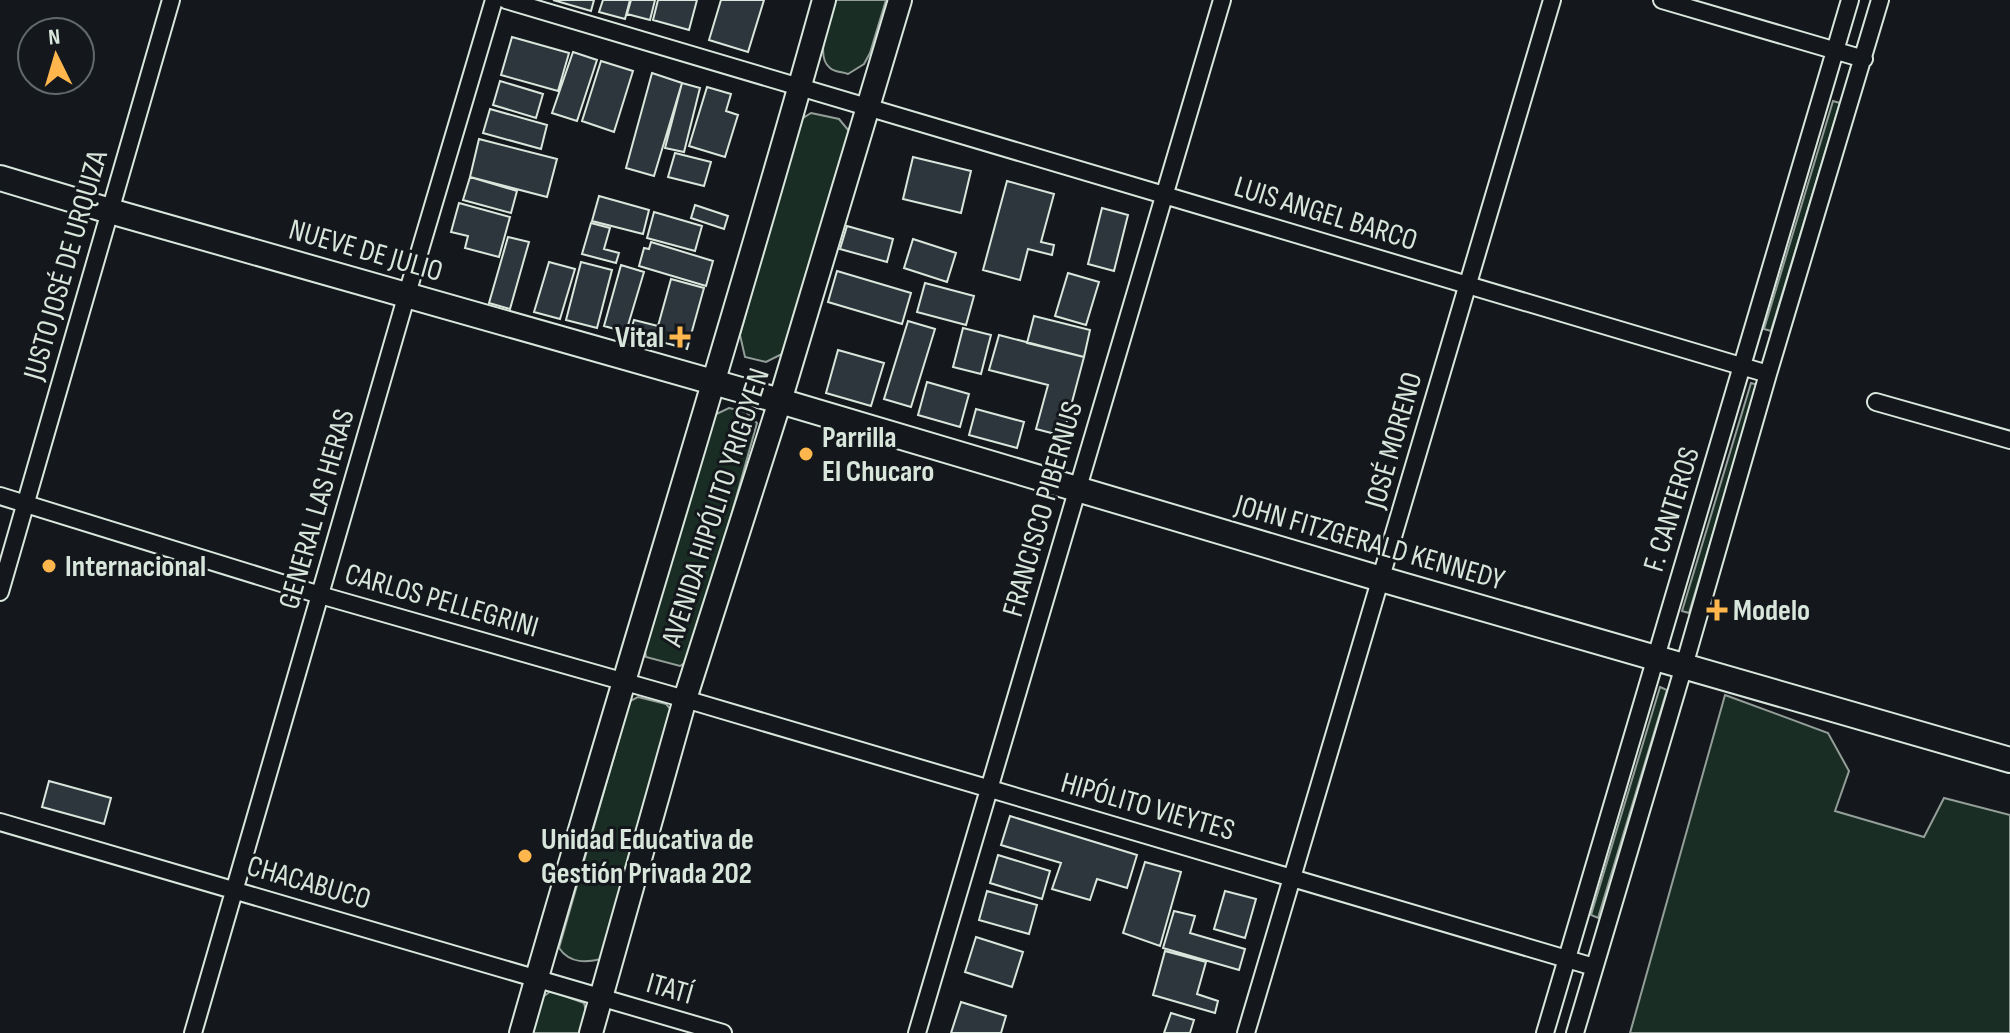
<svg xmlns="http://www.w3.org/2000/svg" width="2010" height="1033" font-family="'Sofia Sans Condensed',sans-serif">
<style>
.green{fill:#1a2d24;stroke:#939e99;stroke-width:2}
.building{fill:#2c363c;stroke:#d8e6dc;stroke-width:2}
.lines{fill:none;stroke-linecap:round;stroke-linejoin:round}
.street-casing{stroke:#d8e6dc;stroke-width:20}
.secondary-casing{stroke:#d8e6dc;stroke-width:26}
.primary-casing{stroke:#d8e6dc;stroke-width:28}
.street{stroke:#14181c;stroke-width:16}
.secondary{stroke:#14181c;stroke-width:22}
.primary{stroke:#14181c;stroke-width:24}
.poi-dot{fill:#ffb74d;stroke:#14181c;stroke-width:3}
.labels{text-anchor:middle;stroke-width:6;stroke-linejoin:round;paint-order:stroke}
.street-label{font-size:30px;fill:#d8e6dc;stroke:#14181c}
.poi-label{font-size:30px;font-weight:bold;fill:#d8e6dc;stroke:#14181c;text-anchor:start}
</style>
<rect width="100%" height="100%" fill="#14181c"/>
<path class="green" d="M835,0H886L870,53L864,64L848,74C843,72 834,72 830,68C814,56 830,17 835,0Z
M1833,101L1840,103L1771,331L1764,329Z
M811,113L839,119L849,131L782,354L766,362L745,357L740,335L800,120Z
M1751,383L1758,385L1689,613L1682,611Z
M729,408L746,412L757,423L691,659L680,666L646,657L644,646L710,417Z
M1660,687L1667,690L1598,918L1591,915Z
M1725,695L1828,733L1849,771L1835,811L1924,837L1944,798L2010,815V1033H1630Z
M638,697L666,704L674,713L604,958C587,963 570,964 559,948L630,701Z
M551,991L584,1003L587,1015L582,1033H530L540,999Z"/>
<path class="building" d="M553,0H594L591,11Z
M603,0H630L625,19L599,12Z
M631,0H655L650,20L627,14Z
M658,0H697L689,30L653,20Z
M721,0H764L748,52L709,40Z
M512,37L569,53L558,91L501,75Z
M573,52L597,60L577,121L552,113Z
M601,61L633,71L614,132L582,121Z
M652,73L682,83L654,176L626,168Z
M500,81L543,94L536,118L493,105Z
M682,83L700,88L684,152L665,148Z
M707,87L731,94L726,111L738,115L725,157L689,146Z
M490,109L547,125L541,149L483,133Z
M479,139L557,159L547,197L470,177Z
M675,153L711,162L704,186L668,177Z
M913,157L971,171L961,213L903,199Z
M470,177L517,191L511,213L463,200Z
M1007,181L1054,194L1041,242L1054,245L1052,255L1028,249L1020,280L983,270Z
M599,196L649,210L643,234L592,221Z
M459,203L510,217L499,257L465,248L468,236L451,232Z
M695,205L728,216L724,229L691,218Z
M1102,208L1128,215L1114,271L1088,264Z
M654,212L702,226L695,251L647,238Z
M591,223L610,228L604,249L619,253L616,263L582,254Z
M847,226L893,239L887,262L840,249Z
M508,237L529,242L510,309L489,303Z
M913,239L956,253L947,282L904,268Z
M651,242L713,261L706,286L639,266L644,248L649,249Z
M549,262L575,269L560,319L534,312Z
M581,262L612,270L597,328L566,320Z
M621,265L644,272L626,332L604,326Z
M837,271L911,293L902,324L828,302Z
M1068,273L1099,282L1086,325L1055,316Z
M671,279L704,288L687,349L630,333L634,320L658,326Z
M925,283L974,296L966,325L917,312Z
M1034,316L1090,330L1084,357L1027,343Z
M908,321L935,329L911,407L884,399Z
M963,328L991,335L981,374L953,367Z
M999,335L1084,357L1063,436L1036,429L1048,385L989,370Z
M838,350L884,363L871,406L826,393Z
M927,382L969,394L960,427L918,415Z
M976,409L1024,422L1017,448L969,435Z
M49,781L111,798L104,824L42,807Z
M1010,816L1137,855L1127,888L1097,879L1090,900L1052,889L1061,863L1001,845Z
M998,855L1050,871L1042,899L990,883Z
M1145,862L1181,872L1160,946L1123,933Z
M987,891L1037,905L1029,934L979,920Z
M1225,891L1256,899L1245,938L1214,929Z
M1174,911L1195,916L1190,933L1245,949L1239,970L1163,948Z
M976,937L1023,952L1012,987L965,972Z
M1165,951L1206,962L1197,994L1218,1001L1215,1013L1153,995Z
M961,1002L1006,1016L1001,1033H951Z
M1171,1013L1194,1020L1190,1033H1164Z"/>
<g class="lines">
<defs>
<path id="street" d="M506,0L1768,374
M1662,0L1864,59
M1876,402L2010,440
M0,496L320,595L685,699L1594,967
M0,592L171,0
M0,822L723,1033
M193,1033L407,294L494,0
M917,1033L1222,0
M1246,1033L1552,0
M1545,1033L1850,0
M1575,1033L1684,666L1768,374L1880,0"/>
<path id="secondary" d="M521,1033C619,688 728,346 824,0
M591,1033L685,699L780,401L900,0"/>
<path id="primary" d="M0,178L110,211L780,401L1381,579L2010,760"/>
</defs>
<use href="#street" class="street-casing"/>
<use href="#secondary" class="secondary-casing"/>
<use href="#primary" class="primary-casing"/>
<use href="#street" class="street"/>
<use href="#secondary" class="secondary"/>
<use href="#primary" class="primary"/>
</g>
<g class="poi-dot">
<path d="M676 325h8v8h8v8h-8v8h-8v-8h-8v-8h8z"/>
<circle cx="806" cy="454" r="8"/>
<circle cx="49" cy="566" r="8"/>
<path d="M1713 598h8v8h8v8h-8v8h-8v-8h-8v-8h8z"/>
<circle cx="525" cy="856" r="8"/>
</g>
<g class="labels">
<g class="street-label">
<text transform="translate(1326 213) rotate(17)" y="10">LUIS ANGEL BARCO</text>
<text transform="translate(366 250) rotate(16)" y="10">NUEVE DE JULIO</text>
<text transform="translate(65 265) rotate(-74)" y="10">JUSTO JOSÉ DE URQUIZA</text>
<text transform="translate(1393 440) rotate(-74)" y="10">JOSÉ MORENO</text>
<text transform="translate(715 507) rotate(-72)" y="10">AVENIDA HIPÓLITO YRIGOYEN</text>
<text transform="translate(316 509) rotate(-74)" y="10">GENERAL LAS HERAS</text>
<text transform="translate(1042 509) rotate(-74)" y="10">FRANCISCO PIBERNUS</text>
<text transform="translate(1671 509) rotate(-73)" y="10">F. CANTEROS</text>
<text transform="translate(1370 542) rotate(16)" y="10">JOHN FITZGERALD KENNEDY</text>
<text transform="translate(442 600) rotate(16)" y="10">CARLOS PELLEGRINI</text>
<text transform="translate(1148 806) rotate(16)" y="10">HIPÓLITO VIEYTES</text>
<text transform="translate(309 882) rotate(16)" y="10">CHACABUCO</text>
<text transform="translate(670 988) rotate(16)" y="10">ITATÍ</text>
</g>
<g class="poi-label">
<text x="664" y="347" text-anchor="end">Vital</text>
<text x="822" y="447">Parrilla<tspan x="822" dy="34">El Chucaro</tspan></text>
<text x="65" y="576">Internacional</text>
<text x="1733" y="620">Modelo</text>
<text x="541" y="849">Unidad Educativa de<tspan x="541" dy="34">Gestión Privada 202</tspan></text>
</g>
</g>
<g transform="translate(56 56) rotate(355)"><circle r="38" fill="#14181c" stroke="#626a69" stroke-width="2"/>
<path d="M0-6L14 30L0 20L-14 30Z" fill="#ffb74d"/>
<text y="-12" font-size="22" font-weight="bold" text-anchor="middle" fill="#d8e6dc">N</text>
</g>
</svg>
